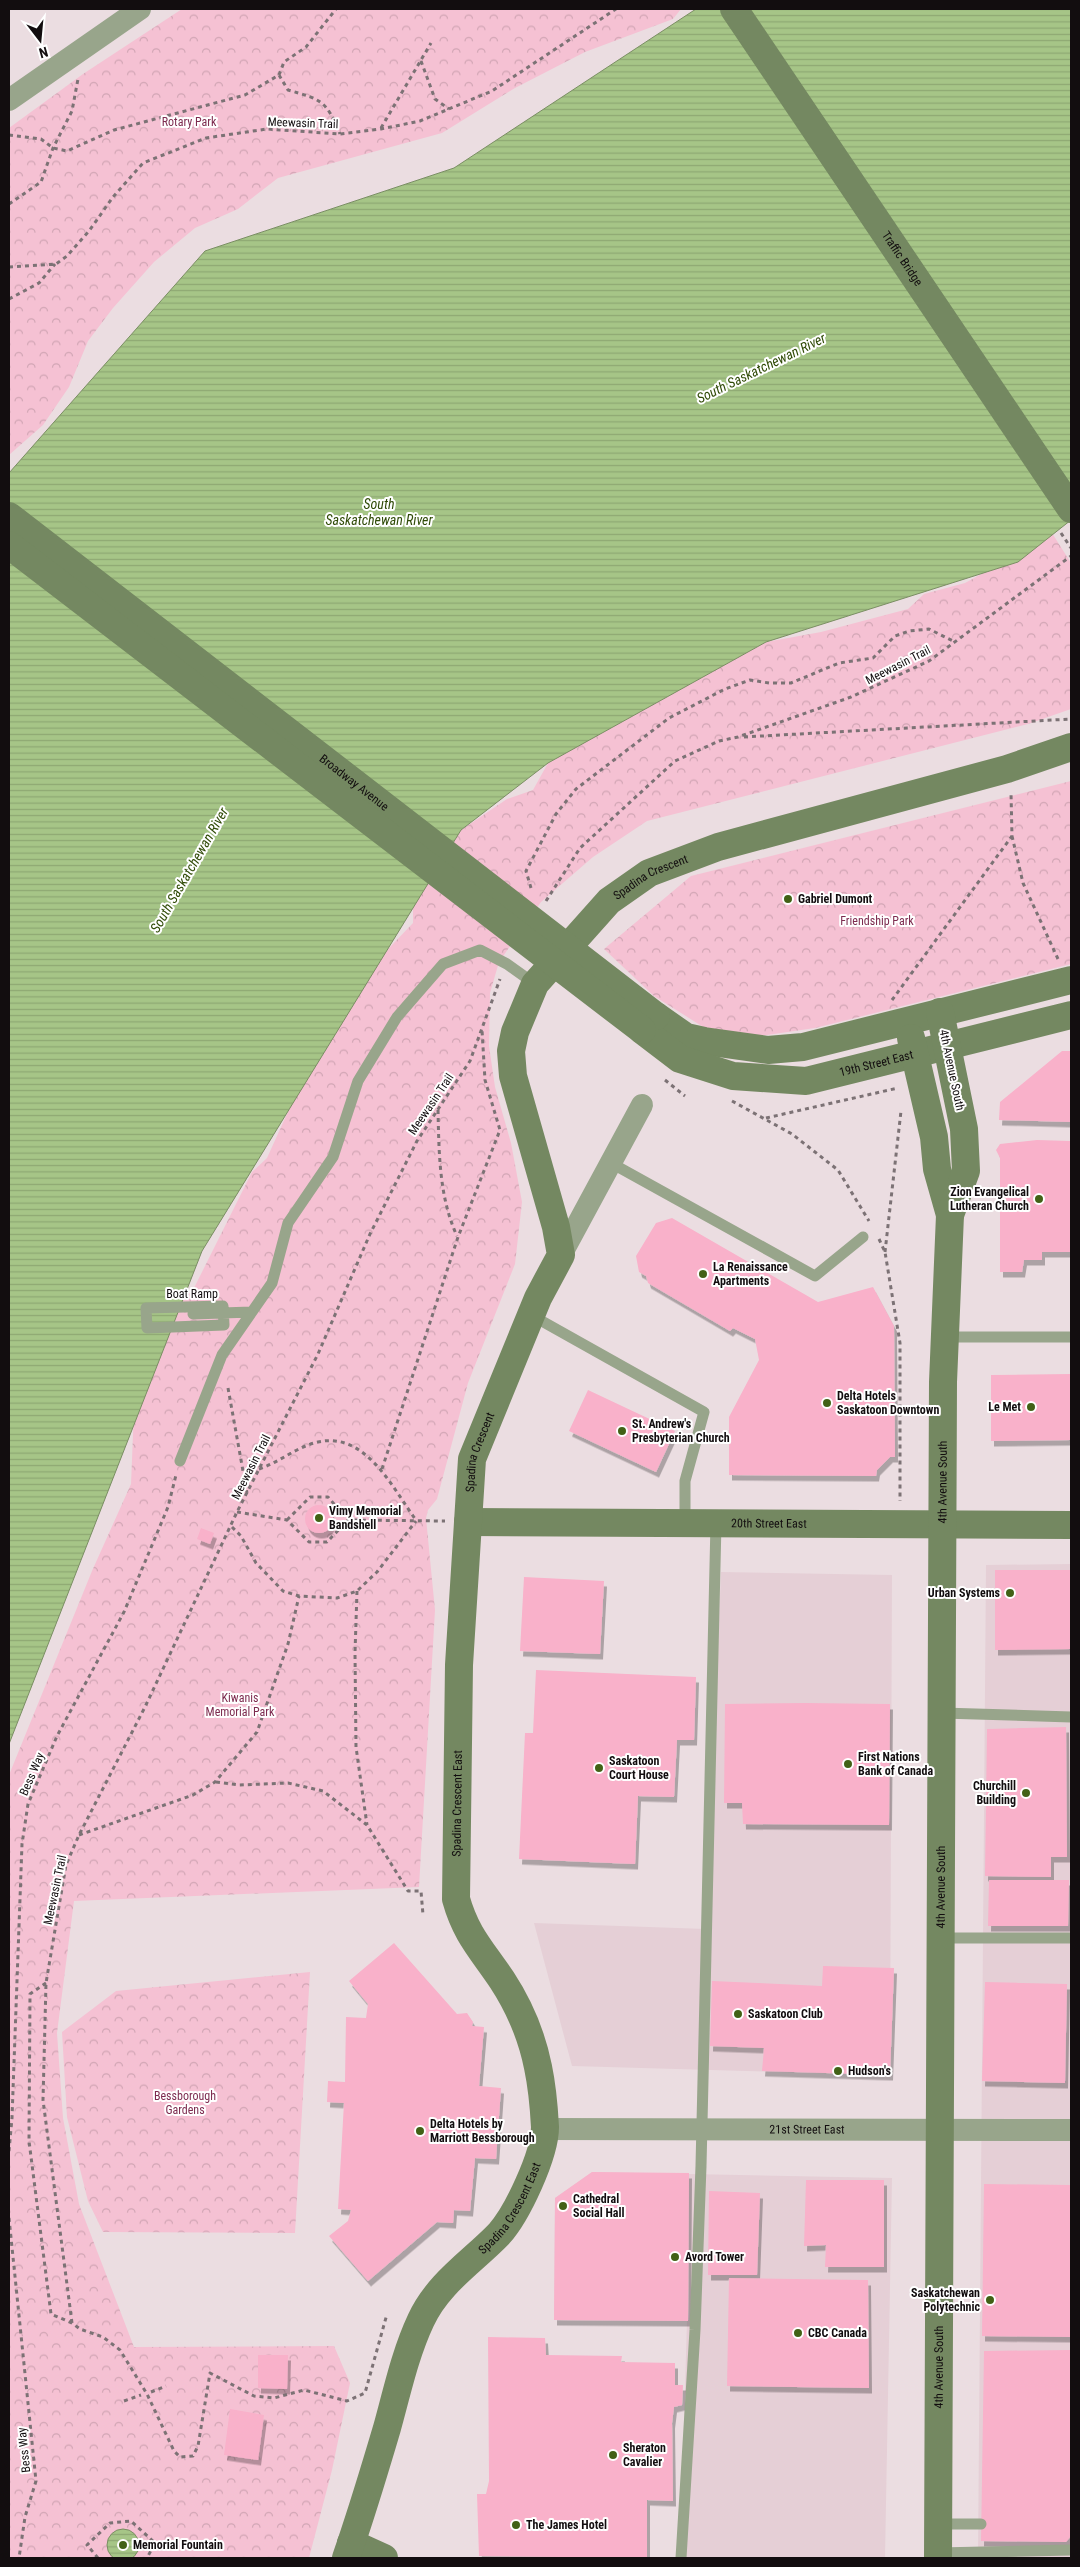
<svg xmlns="http://www.w3.org/2000/svg" width="1080" height="2567" font-family="'Roboto Condensed',sans-serif">
<style>
.built{fill:#e5cfd6}
.park{fill:url(#park-crowns)}
.water{fill:url(#water-rules);stroke:#7a8e63}
.building{fill:#f9b1ca;filter:url(#shadow)}
.lines{fill:none;stroke-linecap:round;stroke-linejoin:round}
.path{stroke:#7c7275;stroke-width:3;stroke-dasharray:4 4;stroke-linecap:butt}
.lane{stroke:#98a58b;stroke-width:11}
.street{stroke:#98a58b;stroke-width:22}
.secondary{stroke:#748861;stroke-width:28}
.secondary-bridge{stroke:#748861;stroke-width:28}
.poi-dot{fill:#426116;stroke:#fff;stroke-width:2}
.labels{text-anchor:middle;stroke-width:4;stroke-linejoin:round;paint-order:stroke}
.park-label{font-size:12px;fill:#7d2b4f;stroke:#fff}
.street-label{font-size:12px;fill:#120d0f;stroke:#fff}
.poi-label{font-size:12px;font-weight:bold;fill:#120d0f;stroke:#fff;text-anchor:start}
.water-label{font-size:14px;font-style:italic;fill:#304b07;stroke:#fff}
</style>
<defs>
<pattern id="park-crowns" width="20" height="18" patternUnits="userSpaceOnUse" patternTransform="scale(1.25)"><rect width="20" height="18" fill="#f5c1d3"/><path d="M2 6a3 3 0 1 1 6 0M12 15a3 3 0 1 1 6 0" fill="none" stroke="#d1a5b4"/></pattern>
<pattern id="water-rules" width="6" height="5" patternUnits="userSpaceOnUse" patternTransform="scale(1.25)"><rect width="6" height="5" fill="#a6c587"/><path d="M0 2.5h6" fill="none" stroke="#8ea873"/></pattern>
<filter id="shadow"><feDropShadow dx="3" dy="5.5" stdDeviation="0" flood-color="#0004"/></filter>
</defs>
<rect width="100%" height="100%" fill="#ebdde1"/>
<path class="built" d="M1071,1564V2558H978L986,1565Z
M721,1572L892,1575L890,2075L572,2066L534,1923L706,1929Z
M592,2172L892,2178L885,2558H680L687,2321L554,2320L555,2198Z"/>
<path class="park" d="M182,9H681L673,19L585,52L515,88L442,133L278,178L238,209L195,228L154,262L113,308L88,341L69,387L43,425L9,455V128L83,74Z
M1052,533L1071,563V709L1028,724L647,821L593,857L541,902L499,962L490,993L489,1046L495,1087L511,1143L522,1202L515,1264L468,1383L437,1499L428,1510L426,1518L435,1610L419,1887L74,1901L57,2033L63,2118L79,2204L134,2347L334,2346L350,2383L332,2470L309,2558H9V1775L92,1571L131,1484L134,1410L179,1304L194,1288L252,1172L267,1158L315,1052L371,967L413,923V902L461,830L507,799L533,790L548,763L672,691L766,642L821,632L908,609L924,594L965,583L996,566L1018,562Z
M1071,781V964L815,1028L753,1037L708,1030L654,996L604,949L691,876Z
M310,1972L295,2233L103,2232L88,2201L67,2117L62,2032L116,1991Z"/>
<path class="water" d="M696,9H1071V520L1018,562L766,642L548,763L461,830L202,1251L9,1744V473L205,251L454,168Z
M107 2545a16 16 0 1 1 32 0a16 16 0 1 1-32 0Z"/>
<path class="building" d="M1062,1051H1071V1122L999,1120L1000,1102Z
M1037,1140L1071,1141V1252H1042V1260H1024L1022,1272H1000V1158L996,1150L1000,1144Z
M672,1218L818,1302L873,1287L894,1326L895,1457H890L877,1470L876,1476L729,1475V1417L759,1360L755,1339L733,1328L730,1331L648,1283L646,1276L639,1272L636,1256L656,1223Z
M1071,1374V1440L991,1441V1375Z
M588,1390L675,1431L656,1472L569,1431Z
M305 1519a14 14 0 1 1 28 0a14 14 0 1 1-28 0Z
M201,1528L214,1533L210,1544L197,1539Z
M995,1570H1071V1649L995,1650Z
M524,1577L604,1581L600,1654L520,1651Z
M536,1670L696,1677L694,1740H677L674,1797L638,1796L635,1864L519,1859L525,1733H533Z
M805,1703L890,1704L889,1825L743,1824L742,1803H724L725,1704Z
M1066,1727L1067,1857H1051V1877L985,1876L987,1729Z
M989,1880H1069L1068,1926H988Z
M394,1943L457,2014L467,2013L473,2022L472,2026L484,2027L479,2086L501,2088L496,2159L475,2158L470,2211L454,2210L453,2223L437,2222L368,2281L329,2236L348,2221L351,2210L338,2209L344,2103L327,2102L328,2081L345,2082L346,2017L366,2018L368,2004L349,1981Z
M823,1966L894,1968L890,2075L762,2071L764,2048L710,2046L712,1981L822,1986Z
M985,1982L1067,1984L1065,2083L982,2081Z
M592,2172L689,2173L688,2321L554,2320L555,2198Z
M806,2180H884V2267H825L826,2245L804,2246Z
M984,2184L1071,2185V2337L982,2336Z
M709,2191L760,2193L757,2275H708Z
M729,2278L868,2280L869,2388L727,2386Z
M488,2337L545,2338L546,2355L622,2356L621,2362L675,2363V2385H683L682,2405L674,2407L672,2423L673,2501L647,2500V2558L479,2556L477,2494H486L489,2481Z
M1071,2350V2536L1066,2542L981,2541L984,2351Z
M258,2355H288L287,2389L258,2388Z
M230,2409L264,2415L258,2460L224,2455Z"/>
<g class="lines">
<path class="path" d="M421,61L435,99L449,109
M279,75L288,90C322,100 326,100 340,134
M381,128L431,43
M9,135L41,139L53,148L67,151L114,130L245,95L279,75L284,62L306,47L336,9
M9,204L41,182L53,148L72,111L78,79
M9,267L56,264L67,256L89,231L113,197L143,163L206,138L267,129L340,134L381,129L420,121L492,91L616,9
M9,299L39,283L55,264
M1061,533L1071,548
M744,737L1071,719
M1012,836L1023,883L1058,959
M531,888L526,871L556,814L576,789L669,718L725,689L750,680L769,683H791L839,663L873,658L895,636L909,631L929,629L955,642
M546,901L580,848L675,761L719,741L738,737L851,697L929,661L1071,556
M892,1000L1012,836L1011,793
M665,1080L685,1096
M732,1101L792,1134L838,1170L869,1221
M438,1110C439,1153 439,1197 457,1236
M766,1118L898,1088
M879,1239L885,1252L900,1343V1501
M885,1252L901,1111
M228,1388L247,1493
M259,1469C280,1462 296,1447 318,1442C366,1431 393,1489 416,1520
M382,1469L458,1237L500,1130L485,1080L482,1030
M237,1512L287,1520L309,1542H327L348,1520L445,1521
M287,1520L310,1497H328L348,1520
M232,1527L241,1536L256,1563L283,1591L299,1596L337,1598L357,1591L377,1572L416,1521
M357,1591L355,1653L356,1747L367,1825
M216,1782L239,1785L288,1783L323,1791L367,1825L408,1891H421L423,1915
M79,1835L193,1795L215,1782L257,1732L288,1644L299,1596
M46,1983L30,1994L29,2141L51,2314L72,2323L80,2329L103,2337L120,2350L147,2394L174,2451L180,2457L193,2456L198,2446L210,2373L254,2396L274,2398L304,2390L347,2401L365,2393L387,2314
M9,2151L12,2118L22,1844L28,1804L57,1736L124,1612L168,1507L176,1475
M9,2218L36,2481L25,2517L19,2558
M72,2323L43,2100L46,1983L66,1865L79,1835L145,1707L237,1512L318,1354L370,1234L417,1141L470,1061L500,979
M151,2392L166,2386
M124,2401L141,2395
M98,2558L87,2545L110,2523L131,2521L155,2543L147,2558"/>
<path class="lane" d="M611,1163L815,1276L863,1237
M223,1306L224,1325L147,1328L146,1308Z
M193,1314L251,1312
M531,1315L704,1412L685,1481V1522
M945,1337H1071
M180,1461L222,1355L272,1283L288,1223L333,1157L358,1081L397,1017L443,964L480,950L507,964L535,984
M942,1713L1071,1717
M941,1938H1071
M938,2524H981
M938,2553L1071,2550
M681,2558L695,2330L701,2166L716,1523"/>
<g class="street">
<path d="M9,100L140,9"/>
<path d="M561,1255L642,1105"/>
<path id="s1" d="M545,2129L1071,2130"/>
</g>
<g class="secondary">
<path id="s2" d="M734,9L1071,509"/>
<path d="M656,1016L686,1037L704,1041L768,1050L803,1047L1071,980"/>
<path id="s3" d="M642,1030L680,1059L733,1076L806,1081L1071,1015"/>
<path d="M911,1038L934,1137L937,1169L950,1215"/>
<path id="s4" d="M468,1522L1071,1525"/>
<path d="M351,2543L384,2558"/>
<path id="s5" d="M346,2558C361,2515 374,2472 387,2428C397,2392 405,2354 421,2320C438,2283 472,2262 499,2234C517,2214 545,2155 545,2127C544,2108 542,2086 538,2067C532,2037 519,2006 502,1980C482,1950 466,1935 456,1899L459,1665L472,1459L538,1298L561,1255L556,1227L513,1076L511,1051L515,1032L535,984L609,901L649,873L718,847L1007,769L1071,747"/>
<path id="s6" d="M938,2558L943,1382L950,1215L966,1171L964,1129L940,1012"/>
</g>
<g class="secondary-bridge">
<path id="s7" d="M9,516L656,1016"/>
<path d="M9,545L642,1030"/>
</g>
</g>
<g class="poi-dot">
<circle cx="788" cy="899" r="5"/>
<circle cx="1039" cy="1199" r="5"/>
<circle cx="703" cy="1274" r="5"/>
<circle cx="827" cy="1403" r="5"/>
<circle cx="1031" cy="1407" r="5"/>
<circle cx="622" cy="1431" r="5"/>
<circle cx="319" cy="1518" r="5"/>
<circle cx="1010" cy="1593" r="5"/>
<circle cx="848" cy="1764" r="5"/>
<circle cx="599" cy="1768" r="5"/>
<circle cx="1026" cy="1793" r="5"/>
<circle cx="738" cy="2014" r="5"/>
<circle cx="838" cy="2071" r="5"/>
<circle cx="420" cy="2131" r="5"/>
<circle cx="563" cy="2206" r="5"/>
<circle cx="675" cy="2257" r="5"/>
<circle cx="990" cy="2300" r="5"/>
<circle cx="798" cy="2333" r="5"/>
<circle cx="613" cy="2455" r="5"/>
<circle cx="516" cy="2525" r="5"/>
<circle cx="123" cy="2545" r="5"/>
</g>
<g class="labels">
<g class="park-label">
<text x="189" y="126">Rotary Park</text>
<text x="877" y="925">Friendship Park</text>
<text x="240" y="1702">Kiwanis<tspan x="240" dy="14">Memorial Park</tspan></text>
<text x="185" y="2100">Bessborough<tspan x="185" dy="14">Gardens</tspan></text>
</g>
<g class="street-label">
<text transform="translate(303 123) rotate(2)" y="4">Meewasin Trail</text>
<text dy="4" stroke="none"><textPath href="#s2" startOffset="301">Traffic Bridge</textPath></text>
<text transform="translate(898 665) rotate(-27)" y="4">Meewasin Trail</text>
<text dy="4" stroke="none"><textPath href="#s7" startOffset="436">Broadway Avenue</textPath></text>
<text dy="4" stroke="none"><textPath href="#s5" startOffset="1838">Spadina Crescent</textPath></text>
<text dy="4" stroke="none"><textPath href="#s3" startOffset="249">19th Street East</textPath></text>
<text transform="translate(952 1070) rotate(78)" y="4">4th Avenue South</text>
<text transform="translate(431 1104) rotate(-56)" y="4">Meewasin Trail</text>
<text x="192" y="1298">Boat Ramp</text>
<text dy="4" stroke="none"><textPath href="#s5" startOffset="1182">Spadina Crescent</textPath></text>
<text transform="translate(251 1467) rotate(-63)" y="4">Meewasin Trail</text>
<text dy="4" stroke="none"><textPath href="#s6" startOffset="1076">4th Avenue South</textPath></text>
<text dy="4" stroke="none"><textPath href="#s4" startOffset="301">20th Street East</textPath></text>
<text transform="translate(32 1774) rotate(-67)" y="4">Bess Way</text>
<text dy="4" stroke="none"><textPath href="#s5" startOffset="829">Spadina Crescent East</textPath></text>
<text dy="4" stroke="none"><textPath href="#s6" startOffset="671">4th Avenue South</textPath></text>
<text transform="translate(55 1890) rotate(-78)" y="4">Meewasin Trail</text>
<text dy="4" stroke="none"><textPath href="#s1" startOffset="262">21st Street East</textPath></text>
<text dy="4" stroke="none"><textPath href="#s5" startOffset="394">Spadina Crescent East</textPath></text>
<text dy="4" stroke="none"><textPath href="#s6" startOffset="191">4th Avenue South</textPath></text>
<text transform="translate(24 2450) rotate(-96)" y="4">Bess Way</text>
</g>
<g class="poi-label">
<text x="798" y="903">Gabriel Dumont</text>
<text x="1029" y="1196" text-anchor="end">Zion Evangelical<tspan x="1029" dy="14">Lutheran Church</tspan></text>
<text x="713" y="1271">La Renaissance<tspan x="713" dy="14">Apartments</tspan></text>
<text x="837" y="1400">Delta Hotels<tspan x="837" dy="14">Saskatoon Downtown</tspan></text>
<text x="1021" y="1411" text-anchor="end">Le Met</text>
<text x="632" y="1428">St. Andrew's<tspan x="632" dy="14">Presbyterian Church</tspan></text>
<text x="329" y="1515">Vimy Memorial<tspan x="329" dy="14">Bandshell</tspan></text>
<text x="1000" y="1597" text-anchor="end">Urban Systems</text>
<text x="858" y="1761">First Nations<tspan x="858" dy="14">Bank of Canada</tspan></text>
<text x="609" y="1765">Saskatoon<tspan x="609" dy="14">Court House</tspan></text>
<text x="1016" y="1790" text-anchor="end">Churchill<tspan x="1016" dy="14">Building</tspan></text>
<text x="748" y="2018">Saskatoon Club</text>
<text x="848" y="2075">Hudson's</text>
<text x="430" y="2128">Delta Hotels by<tspan x="430" dy="14">Marriott Bessborough</tspan></text>
<text x="573" y="2203">Cathedral<tspan x="573" dy="14">Social Hall</tspan></text>
<text x="685" y="2261">Avord Tower</text>
<text x="980" y="2297" text-anchor="end">Saskatchewan<tspan x="980" dy="14">Polytechnic</tspan></text>
<text x="808" y="2337">CBC Canada</text>
<text x="623" y="2452">Sheraton<tspan x="623" dy="14">Cavalier</tspan></text>
<text x="526" y="2529">The James Hotel</text>
<text x="133" y="2549">Memorial Fountain</text>
</g>
<g class="water-label">
<text transform="translate(761 368) rotate(-26)" y="5">South Saskatchewan River</text>
<text x="379" y="509">South<tspan x="379" dy="16">Saskatchewan River</tspan></text>
<text transform="translate(189 870) rotate(-60)" y="5">South Saskatchewan River</text>
</g>
</g>
<rect width="1080" height="2567" fill="none" stroke="#120d0f" stroke-width="20"/>
<g transform="translate(40 40) rotate(164)" stroke="#ffffff" stroke-width="4" paint-order="stroke">
<path d="M0-4L9 19L0 12L-9 19Z" fill="#120d0f"/>
<text y="-8" font-size="14" font-weight="bold" text-anchor="middle" fill="#120d0f">N</text>
</g>
</svg>
